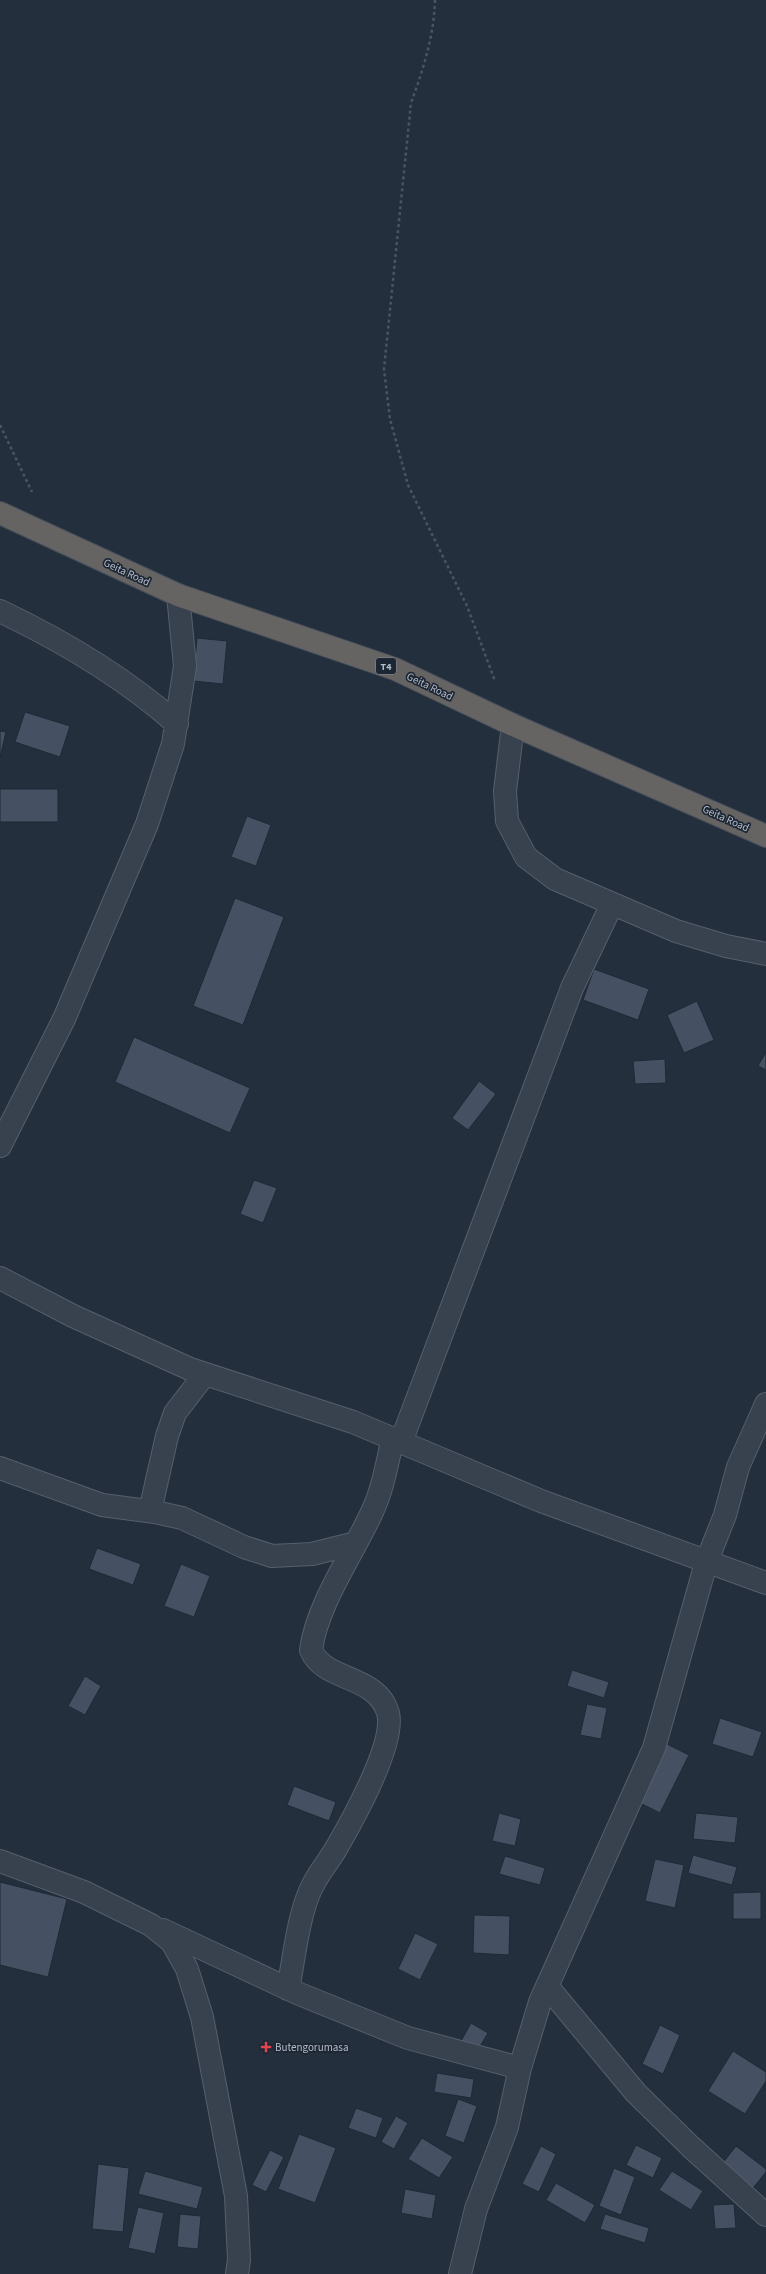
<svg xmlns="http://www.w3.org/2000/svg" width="766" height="2274" font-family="'Source Sans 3',sans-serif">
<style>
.building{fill:#455162;stroke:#1f2835}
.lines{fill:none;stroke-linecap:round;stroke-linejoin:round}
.minor-casing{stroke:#565f6c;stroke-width:24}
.trunk-casing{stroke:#434c59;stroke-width:24}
.path{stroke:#44595c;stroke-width:2.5;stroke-dasharray:3 3;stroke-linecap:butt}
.minor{stroke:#38414e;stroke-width:22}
.trunk{stroke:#656462;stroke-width:22}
.health-dot{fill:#e0444e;stroke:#1d2633;stroke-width:1.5}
.labels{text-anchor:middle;stroke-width:3.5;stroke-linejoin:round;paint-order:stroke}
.shield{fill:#1d2633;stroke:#878f9c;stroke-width:1}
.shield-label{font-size:10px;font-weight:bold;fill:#b4bcc9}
.street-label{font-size:11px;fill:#b4bcc9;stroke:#1d2633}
.poi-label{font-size:11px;fill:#b4bcc9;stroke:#1d2633;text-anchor:start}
</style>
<rect width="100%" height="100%" fill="#242f3e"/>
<path class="building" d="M197,638L227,641L223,684L193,681Z
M25,712L70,726L60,757L15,742Z
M0,731L6,732L0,758Z
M0,789H58V822H0Z
M247,816L271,825L256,866L231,857Z
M235,898L284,917L243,1025L193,1006Z
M594,969L649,989L638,1020L583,1000Z
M697,1001L714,1040L684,1053L667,1015Z
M134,1037L250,1088L230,1133L115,1082Z
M766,1052V1070L758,1066Z
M665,1059L666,1083L635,1084L633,1061Z
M479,1081L496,1094L468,1130L452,1118Z
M254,1180L277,1188L263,1223L240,1214Z
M97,1548L141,1564L133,1585L89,1569Z
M181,1564L210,1576L194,1617L164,1606Z
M572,1670L609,1682L604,1698L567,1686Z
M85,1676L101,1686L85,1715L68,1706Z
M587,1704L607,1708L601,1739L580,1735Z
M720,1718L762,1732L753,1757L712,1744Z
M661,1741L689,1755L660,1813L632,1799Z
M294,1786L336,1802L329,1821L287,1805Z
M499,1813L521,1819L515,1846L492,1841Z
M696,1813L738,1817L735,1843L693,1839Z
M693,1855L737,1867L732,1885L688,1873Z
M505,1856L545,1868L540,1885L499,1874Z
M655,1859L684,1865L675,1908L645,1901Z
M0,1882L67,1899L48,1977L0,1965Z
M761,1892V1919H733V1893Z
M474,1915L510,1916L509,1955L473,1953Z
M415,1933L438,1944L420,1980L398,1969Z
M471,2023L488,2033L476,2053L460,2043Z
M660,2025L680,2035L663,2074L642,2064Z
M733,2051L766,2072V2081L745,2114L708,2091Z
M437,2073L474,2079L471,2098L434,2092Z
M458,2099L477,2106L464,2143L445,2136Z
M356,2108L383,2118L376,2138L348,2128Z
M396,2116L408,2123L394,2149L381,2142Z
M299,2134L336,2148L315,2203L278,2189Z
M422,2138L453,2157L439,2178L408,2159Z
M636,2145L662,2158L653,2178L626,2165Z
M541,2146L556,2154L539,2192L522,2184Z
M736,2146L766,2169V2172L753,2188L722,2164Z
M270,2150L284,2157L266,2192L252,2185Z
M98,2164L129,2168L123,2232L92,2229Z
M614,2168L635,2177L621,2215L599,2206Z
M145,2171L203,2187L197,2209L138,2194Z
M672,2171L703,2191L691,2210L659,2190Z
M556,2183L595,2205L585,2223L546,2200Z
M405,2189L436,2195L432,2219L401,2213Z
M734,2204L736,2228L715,2229L713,2205Z
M138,2207L164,2213L155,2254L128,2248Z
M180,2214L201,2216L198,2249L177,2247Z
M605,2214L649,2228L645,2243L600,2229Z"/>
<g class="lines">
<defs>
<path id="minor" d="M0,611C63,641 124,677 177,724
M513,725L505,791L507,821L526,857L555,879L676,931L726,946L766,954
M0,1146L64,1019L147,824L173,744L185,666L178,595
M0,1278L73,1316L190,1369L353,1422L541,1501L766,1583
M401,1442L572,988L612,904
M0,1468L102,1505L155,1512L182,1518L244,1547L272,1556L312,1554L356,1543
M150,1511L167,1436L175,1413L205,1374
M0,1861L84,1892L151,1925L172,1942L187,1969L202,2017L236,2196L239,2260L237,2274
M163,1930L297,1993L408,2038L520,2068
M547,1986L636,2093L691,2147L766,2215
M288,1989C294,1959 298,1918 310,1891C317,1874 328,1863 337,1847C352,1821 396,1743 388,1713C377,1674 324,1682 311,1650C317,1604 353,1554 372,1512C383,1489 387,1463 393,1438
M460,2274L476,2209L507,2127L520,2068L540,2002L654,1748L706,1563L725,1515L738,1467L766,1404"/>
<path id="trunk" d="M0,513L178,595L395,669L513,725L766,836"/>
</defs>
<use href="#minor" class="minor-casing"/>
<use href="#trunk" class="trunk-casing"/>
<path class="path" d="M435,0C434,36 423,70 411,103L384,369L390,419L408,485L467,606L495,681
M0,425L32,492"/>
<use href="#minor" class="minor"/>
<use href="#trunk" class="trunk"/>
</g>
<path class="health-dot" d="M264 2041h4v4h4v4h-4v4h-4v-4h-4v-4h4z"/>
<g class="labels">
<rect class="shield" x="376" y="658" width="20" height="16" rx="3"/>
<g class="shield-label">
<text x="386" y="670">T4</text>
</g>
<g class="street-label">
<text transform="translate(127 572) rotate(25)" y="4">Geita Road</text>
<text transform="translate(430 686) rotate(26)" y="4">Geita Road</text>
<text transform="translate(726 818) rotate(24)" y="4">Geita Road</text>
</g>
<g class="poi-label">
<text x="275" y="2051">Butengorumasa</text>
</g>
</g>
</svg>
